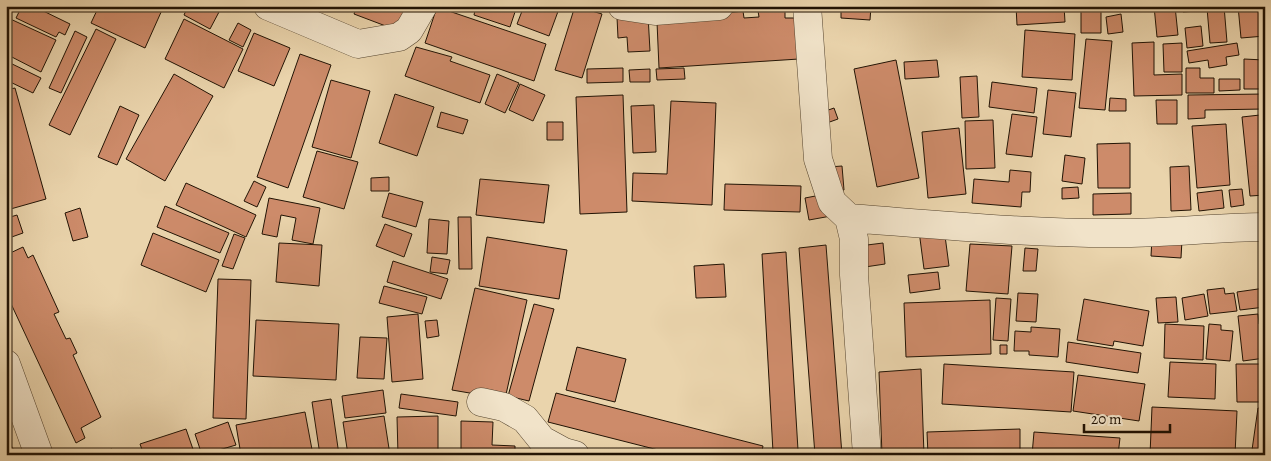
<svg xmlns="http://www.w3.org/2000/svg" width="1271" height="461" font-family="Alegreya,serif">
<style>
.building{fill:#cd8b6a;stroke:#211304}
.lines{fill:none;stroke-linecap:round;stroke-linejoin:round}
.minor-casing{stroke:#53432e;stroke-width:29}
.minor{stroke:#f1e3c9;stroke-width:28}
</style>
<rect width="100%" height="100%" fill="#ead4ac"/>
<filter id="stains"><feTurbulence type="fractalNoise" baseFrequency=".004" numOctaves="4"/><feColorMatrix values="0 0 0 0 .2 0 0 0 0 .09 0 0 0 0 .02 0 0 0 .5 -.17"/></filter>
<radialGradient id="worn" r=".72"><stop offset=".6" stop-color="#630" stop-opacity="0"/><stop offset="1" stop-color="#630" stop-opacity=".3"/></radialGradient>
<path class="building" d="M22,6H33L70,24L65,35L59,32L56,37L16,18Z
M99,6H154L162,10L145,48L91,23Z
M188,6H208L219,12L210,29L184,15Z
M357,6H408L399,31L354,14Z
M462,6H517L510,27L474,15L475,10Z
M524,6H560L549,36L517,24Z
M575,6L602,14L582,78L555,70Z
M841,6H871L870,20L841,18Z
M1016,6H1064L1065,22L1017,25Z
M1081,6H1101V33H1081Z
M1154,6H1175L1178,35L1157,37Z
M1182,6H1197V11L1183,12Z
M1201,6H1224L1227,42L1210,43L1207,8H1201Z
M1238,6H1263L1265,36L1241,38Z
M437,7L546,44L534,81L425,43Z
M785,9V18H796L799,59L659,68L657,22L743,11L744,18L759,17L758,11Z
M1121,14L1123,32L1108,34L1106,17Z
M648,15L650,51L628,52L627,37L618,38L617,17Z
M6,17L56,40L41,72L6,54Z
M184,19L243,49L224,88L165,59Z
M238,23L251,30L243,47L229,40Z
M1201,26L1203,46L1187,48L1185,28Z
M96,29L116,39L70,135L49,125Z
M1025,30L1075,34L1072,80L1022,77Z
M75,31L87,37L61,93L49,88Z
M254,33L290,48L274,86L238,71Z
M1086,39L1112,41L1105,110L1079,108Z
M1154,42V75L1182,74V95L1134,96L1132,43Z
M1182,43V72H1164L1163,44Z
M1237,43L1239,55L1226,57L1227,65L1209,68L1208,60L1189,63L1187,51Z
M416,47L452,57L450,61L490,75L480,103L405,76Z
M300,54L331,65L288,188L257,177Z
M1244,59L1264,60L1263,89H1244Z
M896,60L919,178L877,187L854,69Z
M937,60L939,77L905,79L904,62Z
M6,61L41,78L33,93L6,80Z
M623,68V82L587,83V69Z
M684,68L685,79L657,80L656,69Z
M1186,68H1200V78H1214V93H1186Z
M650,69V82H630L629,70Z
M174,74L213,96L165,181L126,159Z
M497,74L519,83L505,113L485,104Z
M977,76L979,117L962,118L960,77Z
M1219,79H1240V90L1219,91Z
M331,80L370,91L351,158L312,147Z
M992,82L1037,88L1034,113L989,107Z
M520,84L545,95L533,121L509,110Z
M15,88L46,199L7,210L6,90Z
M1048,90L1076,93L1071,137L1043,134Z
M395,94L434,107L417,156L379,143Z
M1264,94V109L1205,110V118L1188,119V95Z
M623,95L627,212L580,214L576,97Z
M1110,98L1126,99V111H1109Z
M1156,100H1177V124H1157Z
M671,101L716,103L712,205L632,201L633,173L667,174Z
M654,105L656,152L633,153L631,106Z
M120,106L139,115L117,165L98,157Z
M834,108L838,119L824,124L820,113Z
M441,112L468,120L463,134L437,127Z
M1012,114L1037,117L1032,157L1006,154Z
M1260,115L1265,195L1250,196L1242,117Z
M993,120L995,168L966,169L965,121Z
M547,122H563V140H547Z
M1226,124L1230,185L1197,188L1192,126Z
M959,128L966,194L928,198L922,132Z
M1130,143V188H1098L1097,144Z
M317,151L358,162L344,209L303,197Z
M1065,155L1085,158L1082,184L1062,181Z
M842,166L844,190L831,191L829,167Z
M1189,166L1191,210L1171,211L1170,167Z
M1010,170L1031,172L1030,192H1022L1021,207L972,203L974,179L1009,182Z
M389,177V191H371V178Z
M480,179L549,185L544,223L476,215Z
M254,181L266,187L257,207L244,201Z
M186,183L256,215L246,237L176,205Z
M725,184L801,186L800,212L724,210Z
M1078,187L1079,198L1062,199V188Z
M1242,189L1244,205L1231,207L1229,190Z
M1222,190L1224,208L1199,211L1197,193Z
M389,193L423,202L416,227L382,217Z
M1131,193V214L1093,215V194Z
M826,194L831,216L809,220L805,198Z
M269,198L320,208L313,244L292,240L296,218L281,215L277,237L262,234Z
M165,206L229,233L220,253L157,227Z
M80,208L88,237L73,241L65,213Z
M17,215L23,233L6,239V217L7,218Z
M458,217H471L472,269H459Z
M429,219L449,221L447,254L427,253Z
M385,224L412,234L404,257L376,246Z
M944,228L949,266L924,269L919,231Z
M153,233L219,260L206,292L141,265Z
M234,234L245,238L233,269L222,266Z
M487,237L567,250L559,299L479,286Z
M1152,238L1182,240L1181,258L1151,256Z
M279,243L322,245L319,286L276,282Z
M883,243L885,264L865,267L867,245Z
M970,244L1012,246L1008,294L966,291Z
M826,245L842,455H815L799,248Z
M23,247L28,258L33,255L59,312L54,314L66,339L70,338L77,353L73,355L101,417L81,428L85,438L76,443L6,293V255Z
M1025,248L1038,249L1036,271H1023Z
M786,252L798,450L773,452L762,254Z
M432,257L450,260L447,274L430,272Z
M393,261L448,279L441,299L387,282Z
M724,264L726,297L696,298L694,266Z
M938,272L940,289L910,293L908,275Z
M218,279L251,280L246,419L213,418Z
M384,286L427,297L422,314L379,303Z
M475,288L527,300L505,399L452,390Z
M1224,288L1225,294L1234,293L1237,311L1210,314L1207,290Z
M1265,288V307L1240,310L1237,292Z
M1018,293L1038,294L1036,322L1016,321Z
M1204,294L1208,316L1185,320L1182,298Z
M1176,297L1178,322L1158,323L1156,298Z
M996,298L1011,299L1008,341L993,340Z
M1084,299L1149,311L1143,346L1114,341L1113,346L1077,340Z
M990,300L991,354L906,357L904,303Z
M534,304L554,309L529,401L508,396Z
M418,314L423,379L392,382L387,317Z
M1258,314L1259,324L1265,323V358L1243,361L1238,316Z
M256,320L339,324L336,380L253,376Z
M437,320L439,336L427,338L425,321Z
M1165,324L1204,326L1203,360L1164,358Z
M1209,324L1221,325V330L1233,331L1230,361L1206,359Z
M1031,327L1060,329L1058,357L1029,355V351H1014L1015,331L1031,332Z
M360,337L387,338L384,379L357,378Z
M1068,342L1141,353L1138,373L1066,362Z
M1000,345H1007V354H1000Z
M577,347L626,359L615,402L566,390Z
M1170,362L1216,364L1215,399L1168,397Z
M944,364L1074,372L1071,412L942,404Z
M1236,364H1265V402H1237Z
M921,369L924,455H882L879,372Z
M1078,375L1145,384L1139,421L1073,411Z
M383,390L386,413L345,418L342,396Z
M556,393L763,446L761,455H678L548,422Z
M401,394L458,402L456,416L399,408Z
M331,399L339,455H320L312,402Z
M1152,407L1237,411L1235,455H1150Z
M1258,408L1265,409V451L1252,450Z
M305,412L313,455H241L236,425Z
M384,416L390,455H348L343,422Z
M438,416V455H398L397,417Z
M461,421L493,422L492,445L515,446V455H461Z
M228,422L236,445L202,455L195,434Z
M186,429L195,455H144L140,444Z
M1020,429V455H928L927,432Z
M1034,432L1120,438L1118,455H1032Z
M6,435L16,455H6Z
M112,449L113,455H90Z"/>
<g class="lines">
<defs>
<path id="minor" d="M268,6L358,44L399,37L409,30L423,6
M622,6L655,11L719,6
M807,6L818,159L832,202L849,218L854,239V275L867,455
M849,218C941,225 1033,234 1125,233C1172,233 1218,227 1265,227
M6,364L39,455
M481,402L504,407L525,419L542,440L564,452L575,455"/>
</defs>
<use href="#minor" class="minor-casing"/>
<use href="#minor" class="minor"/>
</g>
<rect width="1271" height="461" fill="none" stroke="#ead4ac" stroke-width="25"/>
<rect x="8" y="8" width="1256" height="446" fill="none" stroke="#211304" stroke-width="2.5"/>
<rect x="12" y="12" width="1246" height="436" fill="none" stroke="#211304"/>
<path d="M1084 424v8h86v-8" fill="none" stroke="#211304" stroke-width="2.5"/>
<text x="1091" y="424" font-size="15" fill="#211304" stroke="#f1e3c9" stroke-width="4" paint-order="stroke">20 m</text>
<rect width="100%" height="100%" filter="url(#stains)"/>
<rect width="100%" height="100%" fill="url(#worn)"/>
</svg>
